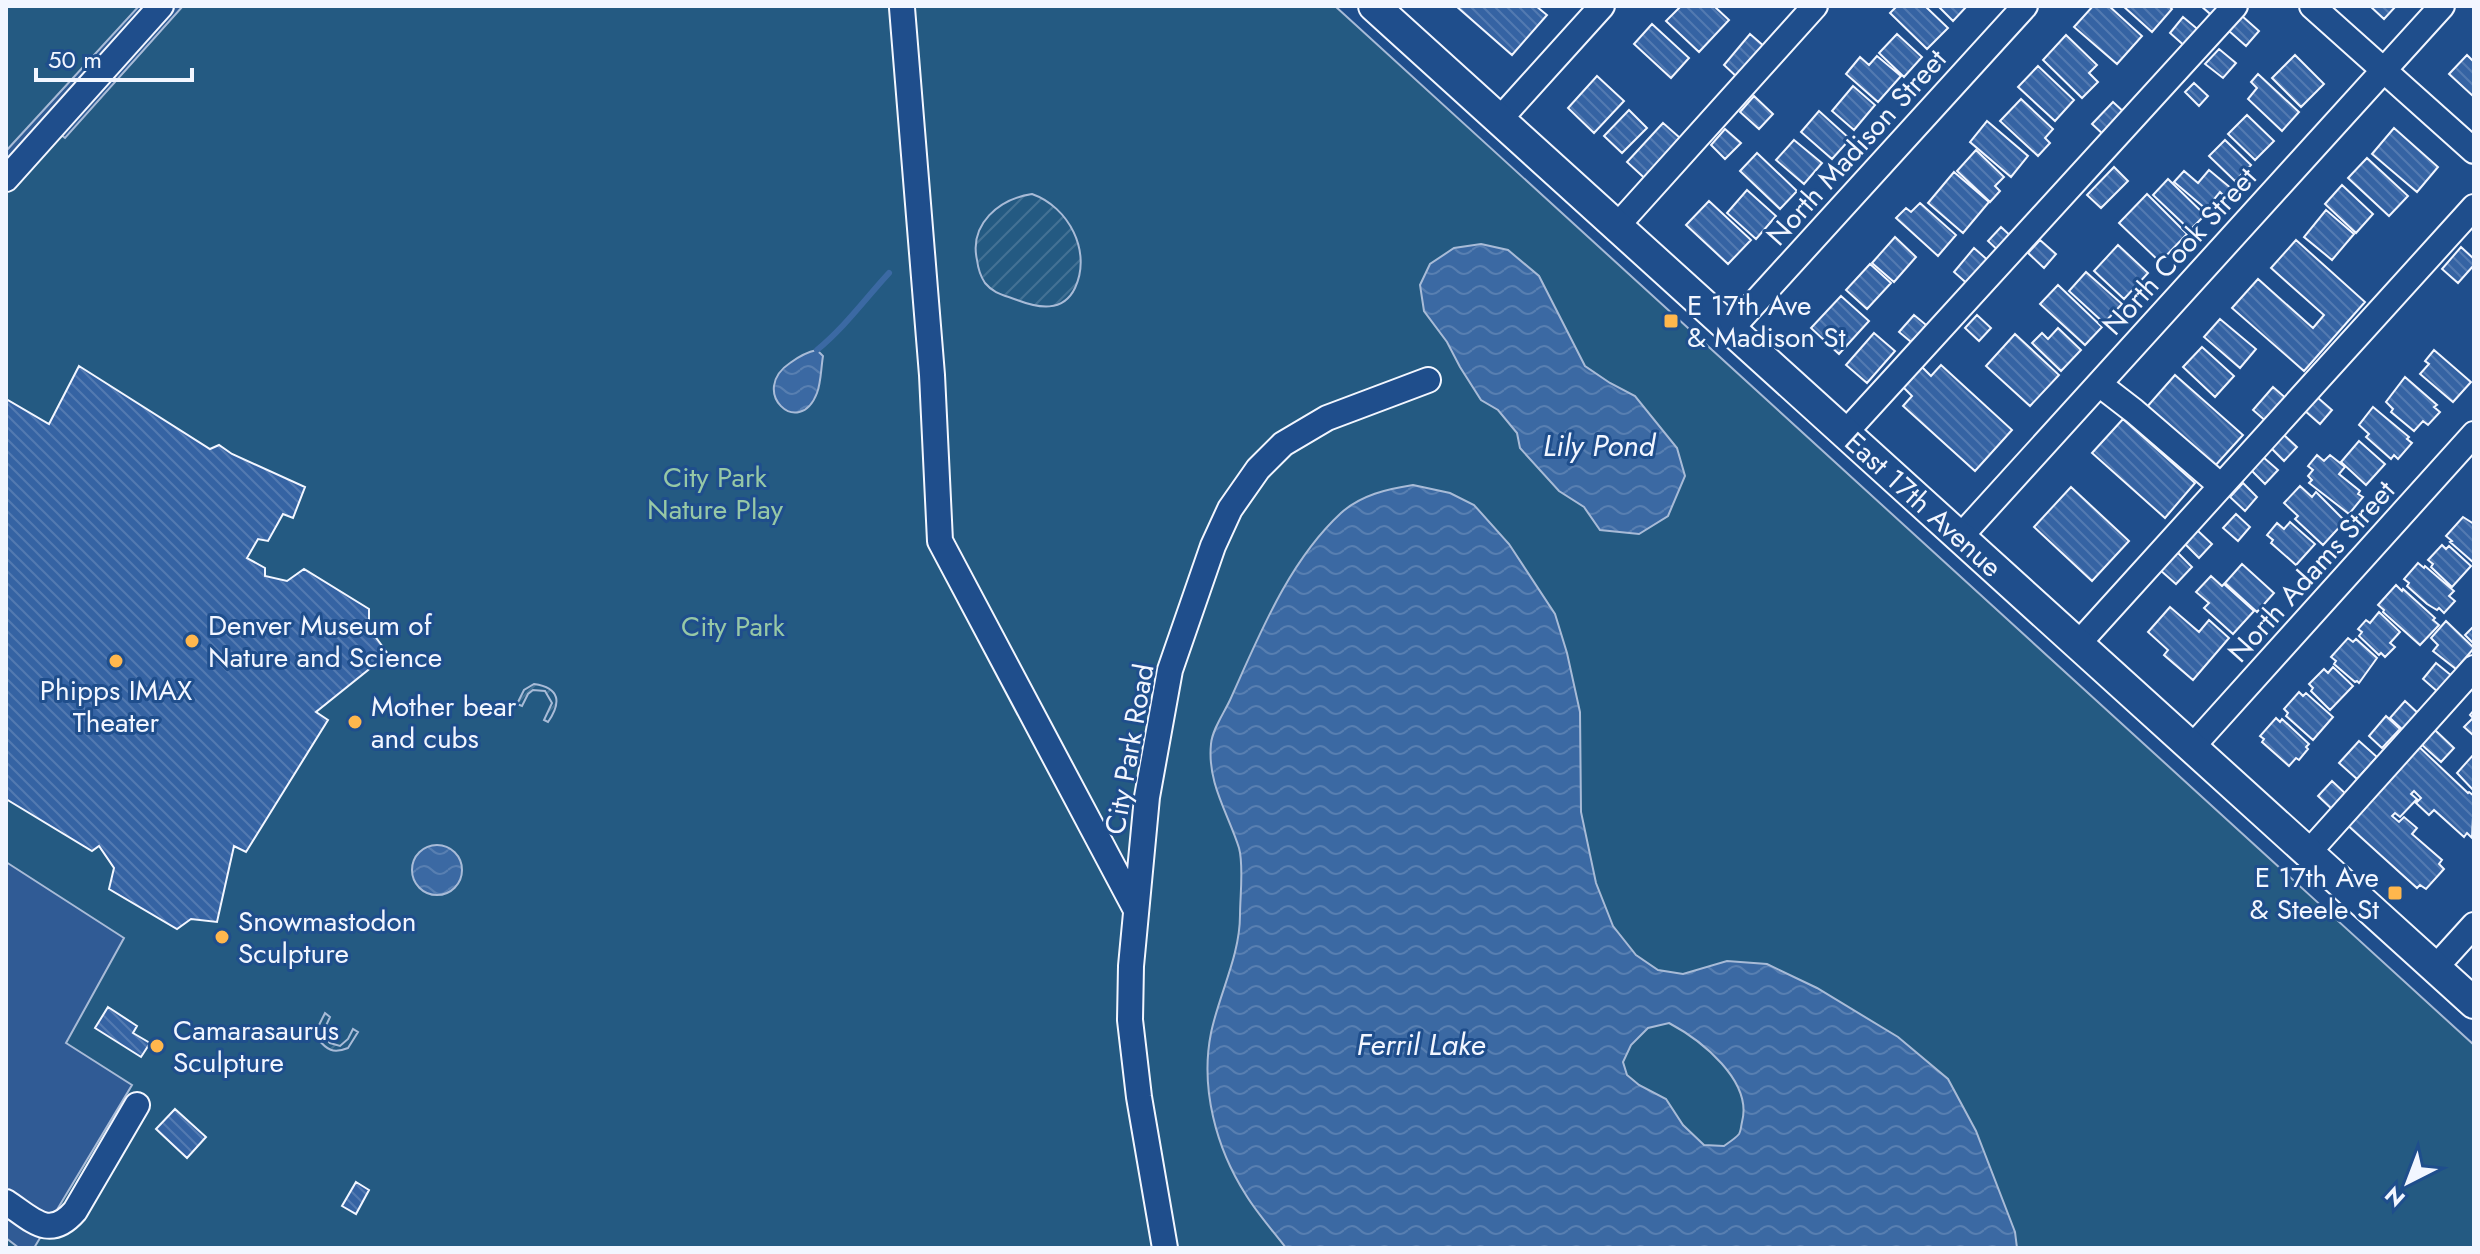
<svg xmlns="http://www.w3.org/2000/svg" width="2480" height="1254" font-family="Jost,sans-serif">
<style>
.park{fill:#245a82;stroke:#a8bbd7;stroke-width:2}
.garden{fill:url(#garden-furrows);stroke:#a8bbd7;stroke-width:2}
.parking{fill:#305b95;stroke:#a8bbd7;stroke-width:2}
.water{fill:url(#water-waves);stroke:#a8bbd7;stroke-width:2;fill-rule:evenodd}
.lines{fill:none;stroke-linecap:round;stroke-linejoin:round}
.stream{stroke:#3b69a3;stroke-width:6}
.building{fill:url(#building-back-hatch);stroke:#f2f6ff;stroke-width:2}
.minor-casing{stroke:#f2f6ff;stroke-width:28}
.major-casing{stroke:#f2f6ff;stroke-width:34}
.minor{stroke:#1f4e8c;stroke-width:24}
.major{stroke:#1f4e8c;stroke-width:30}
.poi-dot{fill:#ffb74d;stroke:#1f4e8c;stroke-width:3}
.labels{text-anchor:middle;stroke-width:6;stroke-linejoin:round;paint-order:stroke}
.street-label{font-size:28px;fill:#f2f6ff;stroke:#1f4e8c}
.poi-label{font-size:28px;fill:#f2f6ff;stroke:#1f4e8c;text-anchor:start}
.park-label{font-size:28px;fill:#97c8a6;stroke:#1f4e8c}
.water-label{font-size:30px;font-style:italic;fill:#f2f6ff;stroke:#1f4e8c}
</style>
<defs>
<pattern id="garden-furrows" width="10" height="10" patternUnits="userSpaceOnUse" patternTransform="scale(2)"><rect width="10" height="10" fill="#245a82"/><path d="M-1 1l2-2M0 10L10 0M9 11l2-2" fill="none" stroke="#447295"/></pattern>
<pattern id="water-waves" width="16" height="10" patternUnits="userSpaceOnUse" patternTransform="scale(2)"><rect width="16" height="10" fill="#3b69a3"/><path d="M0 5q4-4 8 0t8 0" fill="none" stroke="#587fb1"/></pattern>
<pattern id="building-back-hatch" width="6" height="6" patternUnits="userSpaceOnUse" patternTransform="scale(2)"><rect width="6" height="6" fill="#3563a3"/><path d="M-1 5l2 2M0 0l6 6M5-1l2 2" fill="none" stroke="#537ab1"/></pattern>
</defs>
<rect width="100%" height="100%" fill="#1f4e8c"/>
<path class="park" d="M6,6H1335L2474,1045V1248H6Z"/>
<path class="garden" d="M1032,194C1069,207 1092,252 1075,288C1063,313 1038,308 1017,300C1004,295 994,294 985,283C981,277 978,268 977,260C969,224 999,199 1032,194Z
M534,684C561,688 561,703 548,722L544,720L552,703L545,691L533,690L528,694L522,706L517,704L524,690Z
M325,1013L330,1017L324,1030V1037L330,1043L340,1046L348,1039L353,1029L358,1032L348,1048C333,1054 327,1050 317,1038L318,1027Z"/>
<path class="parking" d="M139,6H183L65,138L47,124L6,168V151Z
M6,862L124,938L66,1043L132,1085L34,1248H19L6,1238Z"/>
<path class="water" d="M1481,244L1508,250L1539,276L1585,366L1610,383L1635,396L1677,448L1685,476L1668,516L1639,534L1600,530L1584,507L1559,491L1520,448L1517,433L1498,410L1481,400L1460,367L1447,342L1424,311L1420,285L1430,264L1454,248Z
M817,350L823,356C821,368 821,383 817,393C799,440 748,391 790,363C798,357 807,352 817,350Z
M1413,485L1450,493L1474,505L1509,544L1555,614L1567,653L1580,712L1581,812L1596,883L1613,926L1636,955L1658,970L1683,974L1727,961L1767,964L1817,988L1898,1037L1948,1079L1976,1131L2015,1232L2017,1248H1286C1273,1231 1257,1213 1246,1195C1216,1148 1200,1088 1211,1033C1219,994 1240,956 1240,915C1240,896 1244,866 1239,848C1228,813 1207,783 1211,744C1212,730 1224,713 1230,700C1259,636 1288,562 1341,513C1361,495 1387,489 1413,485ZM1669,1023C1701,1040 1753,1081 1742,1122C1741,1126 1741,1131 1739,1134C1736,1138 1728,1143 1724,1146L1704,1145L1683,1125L1666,1099L1639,1085L1627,1075L1623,1062L1631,1045L1648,1028Z
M412 870a25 25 0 1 1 50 0a25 25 0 1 1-50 0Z"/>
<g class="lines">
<path class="stream" d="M817,350C845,327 865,299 889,273"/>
</g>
<path class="building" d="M1456,6H1536L1547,15L1512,55Z
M1681,6H1714L1729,20L1699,52L1666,21Z
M1897,6H1925L1948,28L1927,49L1890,13Z
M1938,6H1967L1953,21Z
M2093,6H2109L2142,36L2117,64L2074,27Z
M2123,6H2169L2172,9L2152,32Z
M2201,6H2229L2217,20Z
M2370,6H2396L2384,19Z
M2242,16L2259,31L2246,46L2229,31Z
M2183,17L2201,32L2187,48L2170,33Z
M1652,24L1689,58L1671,78L1634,44Z
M1750,34L1765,47L1738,78L1724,65Z
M1897,34L1922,57L1904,77L1879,53Z
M2066,35L2097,65L2089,73L2098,82L2082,98L2043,60Z
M2219,49L2236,63L2223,78L2205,64Z
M2295,55L2324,84L2301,107L2272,78Z
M2467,55L2474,62V97L2449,74Z
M1877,56L1901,76L1878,102L1846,74L1860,57L1869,65Z
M2038,66L2074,100L2055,121L2018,87Z
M2258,74L2299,112L2282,131L2248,99L2257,88L2251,82Z
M1597,76L1624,101L1594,133L1568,108Z
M2194,83L2208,96L2199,106L2185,92Z
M1853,86L1875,105L1854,130L1832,111Z
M1754,96L1773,114L1759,129L1740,112Z
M2021,99L2053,129L2045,138L2050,143L2038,156L2000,121Z
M2113,102L2126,114L2105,136L2092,124Z
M1629,110L1647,128L1622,153L1604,136Z
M1819,111L1850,139L1832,159L1801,132Z
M2247,115L2274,141L2255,160L2228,134Z
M1987,121L2028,156L2011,177L1970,142Z
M1663,123L1687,144L1651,184L1627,162Z
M2394,128L2438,167L2417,192L2372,154Z
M1725,129L1741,143L1725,159L1711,145Z
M1794,140L1822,163L1804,184L1776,160Z
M2225,140L2251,165L2235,181L2209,156Z
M1976,150L2004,177L1995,186L2000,191L1990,202L1957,171Z
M1757,153L1797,191L1780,209L1740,171Z
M2367,158L2408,196L2389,216L2348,178Z
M2114,167L2128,181L2101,208L2087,195Z
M2209,170L2232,189L2225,197L2220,192L2206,209L2174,182L2184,171L2198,183Z
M1954,172L1989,202L1963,233L1928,203Z
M2168,179L2205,215L2190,230L2153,195Z
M2342,185L2373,214L2356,233L2325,204Z
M1747,190L1776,216L1756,239L1727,213Z
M2147,194L2187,234L2160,262L2119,223Z
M1709,201L1751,240L1728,264L1686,225Z
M1920,203L1956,235L1938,256L1896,218L1906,208L1911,212Z
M2326,210L2354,234L2332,260L2304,237Z
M2001,227L2015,240L2002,254L1988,241Z
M1895,237L1916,257L1894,282L1872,263Z
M2040,240L2056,254L2044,268L2028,253Z
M2296,240L2365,302L2304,371L2232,308L2258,279L2313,328L2324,315L2271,268Z
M2118,245L2148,273L2124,299L2094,271Z
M2461,247L2474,259V265L2458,283L2442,269Z
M1974,248L1991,263L1971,287L1954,272Z
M1870,264L1891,283L1867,309L1846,290Z
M2086,272L2122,304L2104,323L2069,291Z
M2058,285L2102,327L2085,345L2040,304Z
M1841,296L1869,321L1839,354L1811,328Z
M1914,315L1931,329L1916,346L1899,332Z
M1977,315L1991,328L1979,341L1965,328Z
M2220,319L2256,349L2240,368L2204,337Z
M2058,328L2081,350L2061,371L2032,343L2042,333L2048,339Z
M1874,333L1895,351L1867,383L1846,365Z
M2015,334L2059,375L2030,406L1986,366Z
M2202,347L2234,376L2215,397L2183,367Z
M2434,350L2471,382L2453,402L2420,374L2429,364L2425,361Z
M1941,365L2012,430L1975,471L1903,406L1912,396L1902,386L1921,366L1931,376Z
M79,366L210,449L219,445L232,454L305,487L293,518L283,514L268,541L258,539L247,558L265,568V576L287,581L304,569L369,609V628L388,654L316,712L328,720L246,852L234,846L217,922L191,919L177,929L109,889L114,868L99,846L92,851L6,799V399L49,424Z
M2175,375L2243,435L2214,467L2146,408Z
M2405,377L2437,405L2434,407L2440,412L2428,425L2423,421L2414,431L2391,412L2393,409L2386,402Z
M2273,387L2288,400L2268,423L2253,410Z
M2317,397L2332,410L2320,424L2305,411Z
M2373,407L2409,437L2407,439L2412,443L2398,459L2394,455L2391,459L2366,437L2369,434L2359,425Z
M2123,419L2195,483L2165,518L2092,453Z
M2283,434L2297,447L2284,461L2270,447Z
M2359,441L2385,464L2366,485L2341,462Z
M2317,455L2324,461L2330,455L2345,467L2339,474L2360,491L2358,494L2363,497L2349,514L2309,483L2312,480L2308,476L2313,470L2308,466Z
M2263,457L2278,470L2265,484L2251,470Z
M2243,483L2257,497L2245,511L2230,497Z
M2300,486L2312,497L2316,492L2345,521L2323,545L2295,519L2298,516L2284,503Z
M2071,487L2129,541L2092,581L2034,527Z
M2236,514L2250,527L2238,541L2223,528Z
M2463,517L2474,524V563L2450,542L2452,541L2446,536Z
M2290,522L2315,544L2296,565L2271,543L2273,540L2267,535L2277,523L2284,529Z
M2197,530L2212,544L2199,558L2185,544Z
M2442,545L2446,549L2449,546L2471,566L2452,587L2431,567L2433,564L2428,560Z
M2177,552L2192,567L2176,584L2160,570Z
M2418,563L2424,568L2425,566L2454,591L2449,596L2455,601L2444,613L2439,608L2437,610L2427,604L2407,586L2409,583L2404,579Z
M2242,564L2274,593L2257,612L2225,583Z
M2211,576L2222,586L2224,584L2254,611L2233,634L2204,608L2209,603L2196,592Z
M2396,585L2402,591L2403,589L2435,618L2433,620L2439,625L2420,645L2383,612L2384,610L2378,605Z
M2170,607L2199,632L2209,620L2229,638L2193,680L2164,655L2168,650L2148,632Z
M2379,612L2400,632L2390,643L2395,647L2385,657L2381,653L2379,655L2359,636L2362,632L2358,629L2366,620L2370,623Z
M2446,621L2474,648L2456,669L2433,651L2438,645L2431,638Z
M2474,626V644L2465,635Z
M2348,638L2353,642L2356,639L2377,658L2359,683L2357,681L2355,682L2334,664L2336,661L2331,657Z
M2436,663L2452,676L2438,692L2423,679Z
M2333,667L2353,686L2330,710L2311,691L2313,688L2309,684L2324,669L2328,673Z
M2299,692L2303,696L2306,693L2333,717L2313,740L2286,716L2288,713L2284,709Z
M2405,701L2419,714L2404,731L2390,718Z
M2474,710V736L2464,727L2473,718L2470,715Z
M2386,716L2400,729L2382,748L2369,736Z
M2276,718L2280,722L2282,719L2309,744L2306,747L2308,749L2299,760L2296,758L2289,766L2262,742L2264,739L2260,736Z
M2435,730L2454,748L2441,762L2421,744Z
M2359,741L2377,757L2357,779L2339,763Z
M2416,744L2468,793L2469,792L2474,796L2472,838L2467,833L2464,837L2434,810L2429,815L2416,803L2421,798L2414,791L2411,794L2417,799L2400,817L2395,813L2392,816L2399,822L2404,817L2417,828L2412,834L2442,860L2439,864L2444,869L2426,889L2420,885L2417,888L2344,822Z
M2474,754V791L2457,773Z
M2332,781L2348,796L2334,811L2318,796Z
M108,1007L137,1026L133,1033L150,1043L141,1057L95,1028Z
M175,1109L206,1137L187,1158L156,1129Z
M356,1182L369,1190L356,1214L342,1206Z"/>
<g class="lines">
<defs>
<path id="minor" d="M2312,6L2474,151
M902,8L932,375L940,541L1135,908
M1500,119L1602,6
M6,179L161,6
M1617,226L1815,6
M1731,329L2025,6
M2099,384L2134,411L2221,486
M1845,433L2235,6
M1960,537L2442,6
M2078,644L2474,207
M2192,747L2474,434
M2308,853L2474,668
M2435,968L2474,925
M6,1202C32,1219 49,1241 75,1211L137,1105
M1165,1248L1139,1097L1130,1020L1131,966L1147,797L1170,670L1213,546L1230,509L1258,469L1283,444L1327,418L1428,380"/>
<g id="major">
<path id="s1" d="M1374,6L2474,1003"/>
</g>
</defs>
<use href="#minor" class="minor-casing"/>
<use href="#major" class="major-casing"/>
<use href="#minor" class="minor"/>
<use href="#major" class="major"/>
</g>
<g class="poi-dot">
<rect x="1663" y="313" width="16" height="16" rx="4"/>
<circle cx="192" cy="641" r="8"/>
<circle cx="116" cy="661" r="8"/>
<circle cx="355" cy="722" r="8"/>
<rect x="2387" y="885" width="16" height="16" rx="4"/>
<circle cx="222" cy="937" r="8"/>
<circle cx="157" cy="1046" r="8"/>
</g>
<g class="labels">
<g class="street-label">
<text transform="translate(1856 147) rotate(-48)" y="10">North Madison Street</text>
<text transform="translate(2179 251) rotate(-48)" y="10">North Cook Street</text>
<text dy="10" stroke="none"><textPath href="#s1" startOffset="742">East 17th Avenue</textPath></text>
<text transform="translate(2311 571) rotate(-48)" y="10">North Adams Street</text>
<text transform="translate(1129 749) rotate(-80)" y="10">City Park Road</text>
</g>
<g class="poi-label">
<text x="1687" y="315">E 17th Ave<tspan x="1687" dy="32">&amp; Madison St</tspan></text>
<text x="208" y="635">Denver Museum of<tspan x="208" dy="32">Nature and Science</tspan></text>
<text x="116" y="700" text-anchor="middle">Phipps IMAX<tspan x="116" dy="32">Theater</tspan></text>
<text x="371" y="716">Mother bear<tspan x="371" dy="32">and cubs</tspan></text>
<text x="2379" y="887" text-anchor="end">E 17th Ave<tspan x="2379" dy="32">&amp; Steele St</tspan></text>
<text x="238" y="931">Snowmastodon<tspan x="238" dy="32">Sculpture</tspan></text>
<text x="173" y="1040">Camarasaurus<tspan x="173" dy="32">Sculpture</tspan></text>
</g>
<g class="park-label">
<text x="715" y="487">City Park<tspan x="715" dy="32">Nature Play</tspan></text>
<text x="733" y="636">City Park</text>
</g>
<g class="water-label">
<text x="1599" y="456">Lily Pond</text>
<text x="1421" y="1055">Ferril Lake</text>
</g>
</g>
<rect width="2480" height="1254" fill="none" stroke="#f2f6ff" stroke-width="16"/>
<g transform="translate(2408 1182) rotate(222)" stroke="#1f4e8c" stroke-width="6" paint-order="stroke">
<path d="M0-6L14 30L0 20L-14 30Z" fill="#f2f6ff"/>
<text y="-12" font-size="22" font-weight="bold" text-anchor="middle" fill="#f2f6ff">N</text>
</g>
<path d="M36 68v12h156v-12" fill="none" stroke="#f2f6ff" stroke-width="4"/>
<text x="48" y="68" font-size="24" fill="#f2f6ff" stroke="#1f4e8c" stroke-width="6" paint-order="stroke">50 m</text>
</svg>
